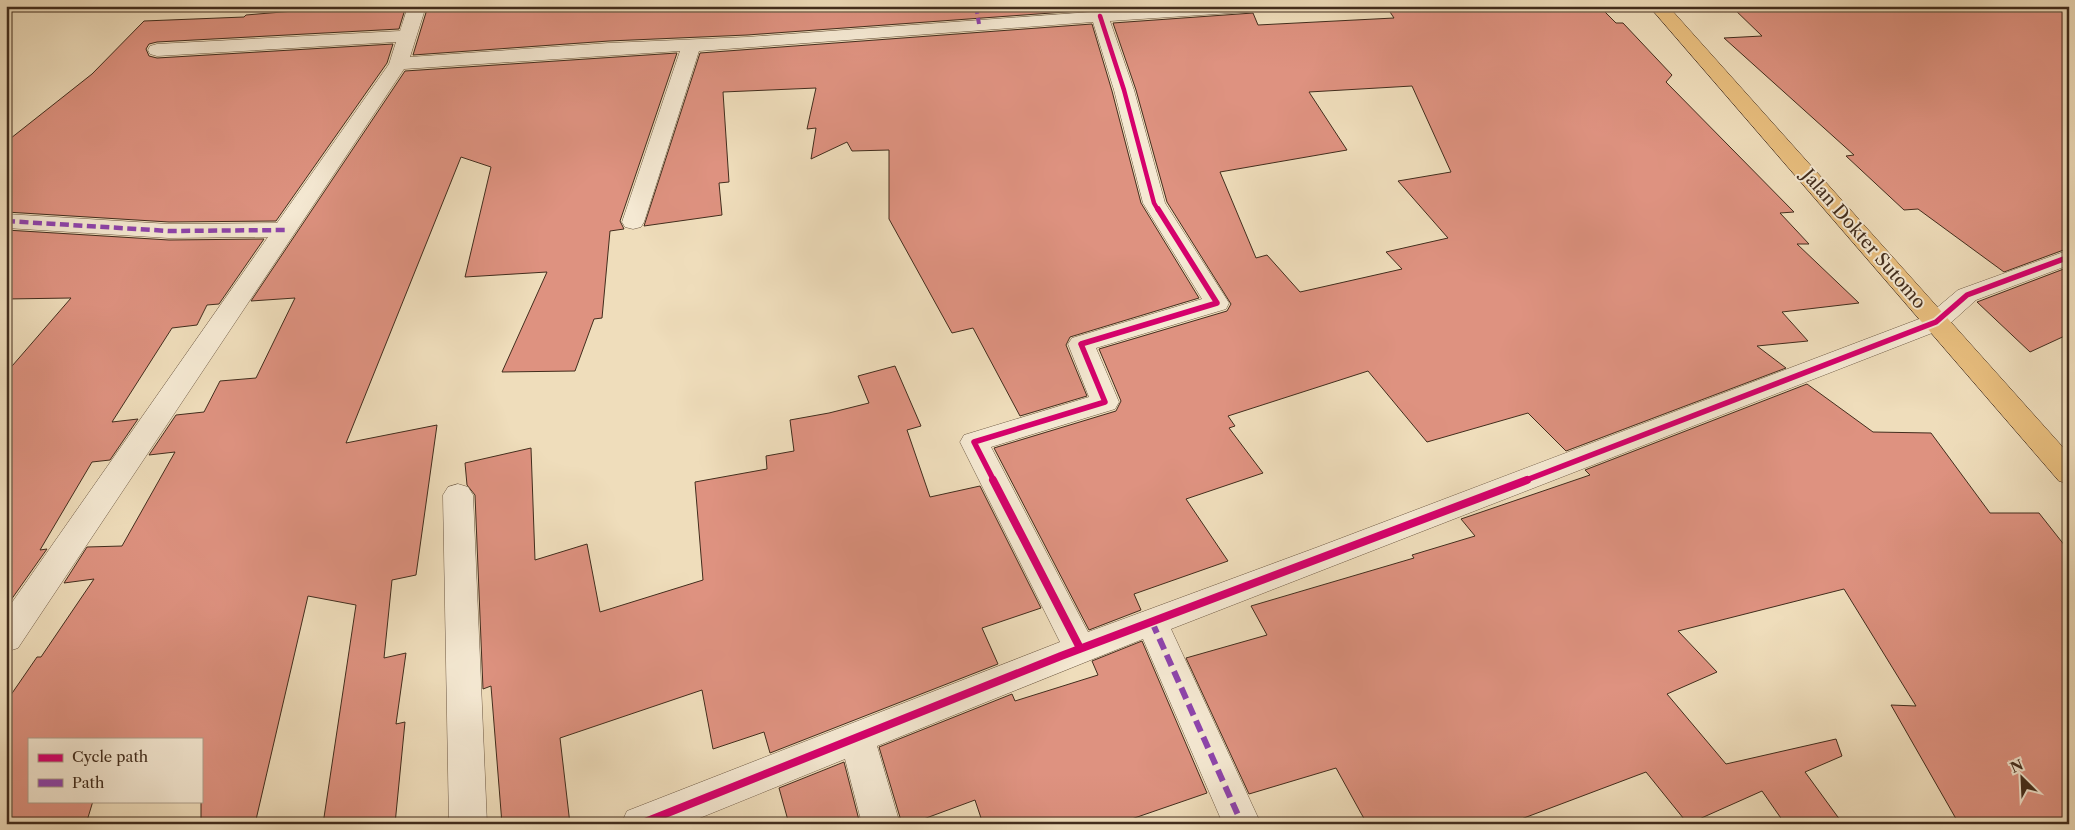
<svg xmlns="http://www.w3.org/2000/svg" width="2075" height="830" font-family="'Libre Caslon Text',serif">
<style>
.building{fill:#de9280;stroke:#422d1d;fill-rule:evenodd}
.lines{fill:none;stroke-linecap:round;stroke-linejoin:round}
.minor-casing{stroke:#6d5944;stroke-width:1}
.major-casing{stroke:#422d1d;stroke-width:1}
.minor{fill:#f5e9d3;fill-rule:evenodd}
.major{fill:#e8be7e;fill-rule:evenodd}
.quiet-far2{stroke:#8e44ad;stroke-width:4;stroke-dasharray:8 4;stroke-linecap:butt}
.quiet-far1{stroke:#8e44ad;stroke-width:4.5;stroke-dasharray:9 4.5;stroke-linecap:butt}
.quiet{stroke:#8e44ad;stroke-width:6;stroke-dasharray:12 6;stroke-linecap:butt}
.cycleway-far2-casing{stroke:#f5e9d3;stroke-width:7}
.cycleway-far1-casing{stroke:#f5e9d3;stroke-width:9}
.cycleway-casing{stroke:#f5e9d3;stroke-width:11}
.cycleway-far2{stroke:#d6006c;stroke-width:4.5}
.cycleway-far1{stroke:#d6006c;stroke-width:5.5}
.cycleway{stroke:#d6006c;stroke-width:8}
.labels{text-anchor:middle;stroke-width:4;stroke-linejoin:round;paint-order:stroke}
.street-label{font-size:18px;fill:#422d1d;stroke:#f5e9d3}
</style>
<rect width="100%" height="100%" fill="#efddbb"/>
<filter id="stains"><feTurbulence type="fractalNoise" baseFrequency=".004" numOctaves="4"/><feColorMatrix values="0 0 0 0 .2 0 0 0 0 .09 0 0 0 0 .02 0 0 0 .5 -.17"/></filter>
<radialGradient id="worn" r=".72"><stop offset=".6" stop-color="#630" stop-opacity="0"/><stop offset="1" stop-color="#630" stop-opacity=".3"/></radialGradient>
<path class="building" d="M308,6H406L399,29L157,42L149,44L146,49L149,56L157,58L393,44L387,63L276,221L169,222L6,212V142L92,74L144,21L244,17L246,15L306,10Z
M428,6H1107V9L747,35L609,41L413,55Z
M1386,6H1599L1616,23H1623L1672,75L1666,82L1794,212L1780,213L1809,244H1797L1859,303L1782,312L1808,341L1757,346L1786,368L1566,451L1528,413L1427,442L1368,371L1228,416L1235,426L1229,428L1263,473L1186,499L1228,561L1134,594L1141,610L1089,630L994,448L1116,411L1121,401L1099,349L1227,311L1231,304L1167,202L1136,90L1113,23L1253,13L1258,25L1394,18ZM1412,86L1451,172L1398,181L1448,238L1386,252L1402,269L1300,292L1267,255L1256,258L1220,172L1347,150L1309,92Z
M1731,6H2069V248L2004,272L1918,209L1904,210L1846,156L1854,155L1724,38L1762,36Z
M1092,24L1112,91L1141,203L1199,298L1070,337L1066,345L1087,396L1020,416L973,328L952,333L889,219V150L852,151L847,142L811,159L816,128L807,129L816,88L723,92L729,182L719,183L722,215L644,226L700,53Z
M677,53L620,221L624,229L610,231L602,318L594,319L575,371L502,372L547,272L465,277L491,167L461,157L346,443L437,425L416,575L392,580L384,658L406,653L396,724L405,722L395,824H323L356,605L308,596L255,824H201V739H29V801H93L86,824H6V702L37,657H41L94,579L64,583L87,547L122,546L175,452L149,455L176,415L204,412L220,381L256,378L295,298L251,301L405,71Z
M6,230L169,240L264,239L219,304L207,305L197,325L172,328L112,422L138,419L110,460L92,462L40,550L47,549L6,607V373L71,298L6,299Z
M2069,267V334L2030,352L1977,302Z
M895,366L921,426L907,430L930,497L980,486L1041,608L982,628L998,664L770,753L764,732L713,749L702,690L560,738L570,824H502L491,686L483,689L475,495L467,485L465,463L531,448L535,560L587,544L600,612L703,580L695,482L767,469L766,456L794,451L790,420L829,413L869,403L858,376Z
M1807,384L1873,432L1931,433L1990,513H2039L2069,551V824H1959L1891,705L1916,706L1844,589L1678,631L1717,672L1667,694L1726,764L1836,739L1842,756L1805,772L1843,824H1785L1762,791L1688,824L1646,772L1508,824H1367L1336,768L1249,794L1186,658L1267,635L1251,606L1414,558L1412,555L1475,536L1461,519L1590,475L1585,470Z
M1142,641L1207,793L1117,824H983L975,800L910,824H902L879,747L1012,694L1015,701L1098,675L1092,661Z
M844,762L860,824H789L779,788Z"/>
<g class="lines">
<defs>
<path id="minor" d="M408,6H426L410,57L609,43L747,37L1172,6H1271L1268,10L1262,11L1110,21L1134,90L1165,203L1229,303L1226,309L1096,348L1119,402L1115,409L991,447L1088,632L1318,547L1927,316L1958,290L2069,250V265L1976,300L1945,328L1171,629L1261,824H1223L1143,639L877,746L900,824H862L845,759L685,824H621L627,811L1060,642L960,442L964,435L1089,397L1068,344L1072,338L1202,299L1143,203L1114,90L1093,22L699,51L644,222L641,227L633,229L625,227L622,222L680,51L404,69L18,648L6,652V611L268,237L169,238L6,228V214L169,224L277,223L389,64L396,42L157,56L150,54L148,50L150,46L157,44L400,31Z
M458,484L468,487L473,495L487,824H449L443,495L448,487Z"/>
<path id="major" d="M1649,6H1668L2069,454V484L2059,481Z"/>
</defs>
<use href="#minor" class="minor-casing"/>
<use href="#major" class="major-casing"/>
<use href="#minor" class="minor"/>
<use href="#major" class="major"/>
<path class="quiet-far2" d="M976,6L979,24"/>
<path class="quiet-far1" d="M6,221L169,231L286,230"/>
<path class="quiet" d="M1152,622L1242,824"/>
<defs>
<path id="cycleway-far2" d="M1100,16L1124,90L1154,203L1158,210"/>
<path id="cycleway-far1" d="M994,481L974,442L1105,402L1081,344L1217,303L1158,209
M1524,481L1936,322L1967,295L2069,257"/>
<path id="cycleway" d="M993,480L1080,648
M640,824L1061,656L1527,480"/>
</defs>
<use href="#cycleway-far2" class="cycleway-far2-casing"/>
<use href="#cycleway-far1" class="cycleway-far1-casing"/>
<use href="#cycleway" class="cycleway-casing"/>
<use href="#cycleway-far2" class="cycleway-far2"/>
<use href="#cycleway-far1" class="cycleway-far1"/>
<use href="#cycleway" class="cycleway"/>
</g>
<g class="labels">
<g class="street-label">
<text transform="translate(1864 239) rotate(49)" y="6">Jalan Dokter Sutomo</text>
</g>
</g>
<rect width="2075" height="830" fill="none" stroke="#efddbb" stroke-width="25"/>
<rect x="8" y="8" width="2060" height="815" fill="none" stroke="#422d1d" stroke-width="2.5"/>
<rect x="12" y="12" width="2050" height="805" fill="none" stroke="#422d1d"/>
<rect x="28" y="738" width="175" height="65" fill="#f5e9d3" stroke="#ad9e8a"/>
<rect x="38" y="754" width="25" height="8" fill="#d6006c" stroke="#ad9e8a"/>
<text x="72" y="762" font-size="15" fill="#422d1d">Cycle path</text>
<rect x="38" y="779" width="25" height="8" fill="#8e44ad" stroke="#ad9e8a"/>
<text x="72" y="788" font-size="15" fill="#422d1d">Path</text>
<g transform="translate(2022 778) rotate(336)" stroke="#f5e9d3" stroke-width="4" paint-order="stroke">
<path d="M0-4L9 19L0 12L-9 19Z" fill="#422d1d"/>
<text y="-8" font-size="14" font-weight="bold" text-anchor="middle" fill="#422d1d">N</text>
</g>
<rect width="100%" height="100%" filter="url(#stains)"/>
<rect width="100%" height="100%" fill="url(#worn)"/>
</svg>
